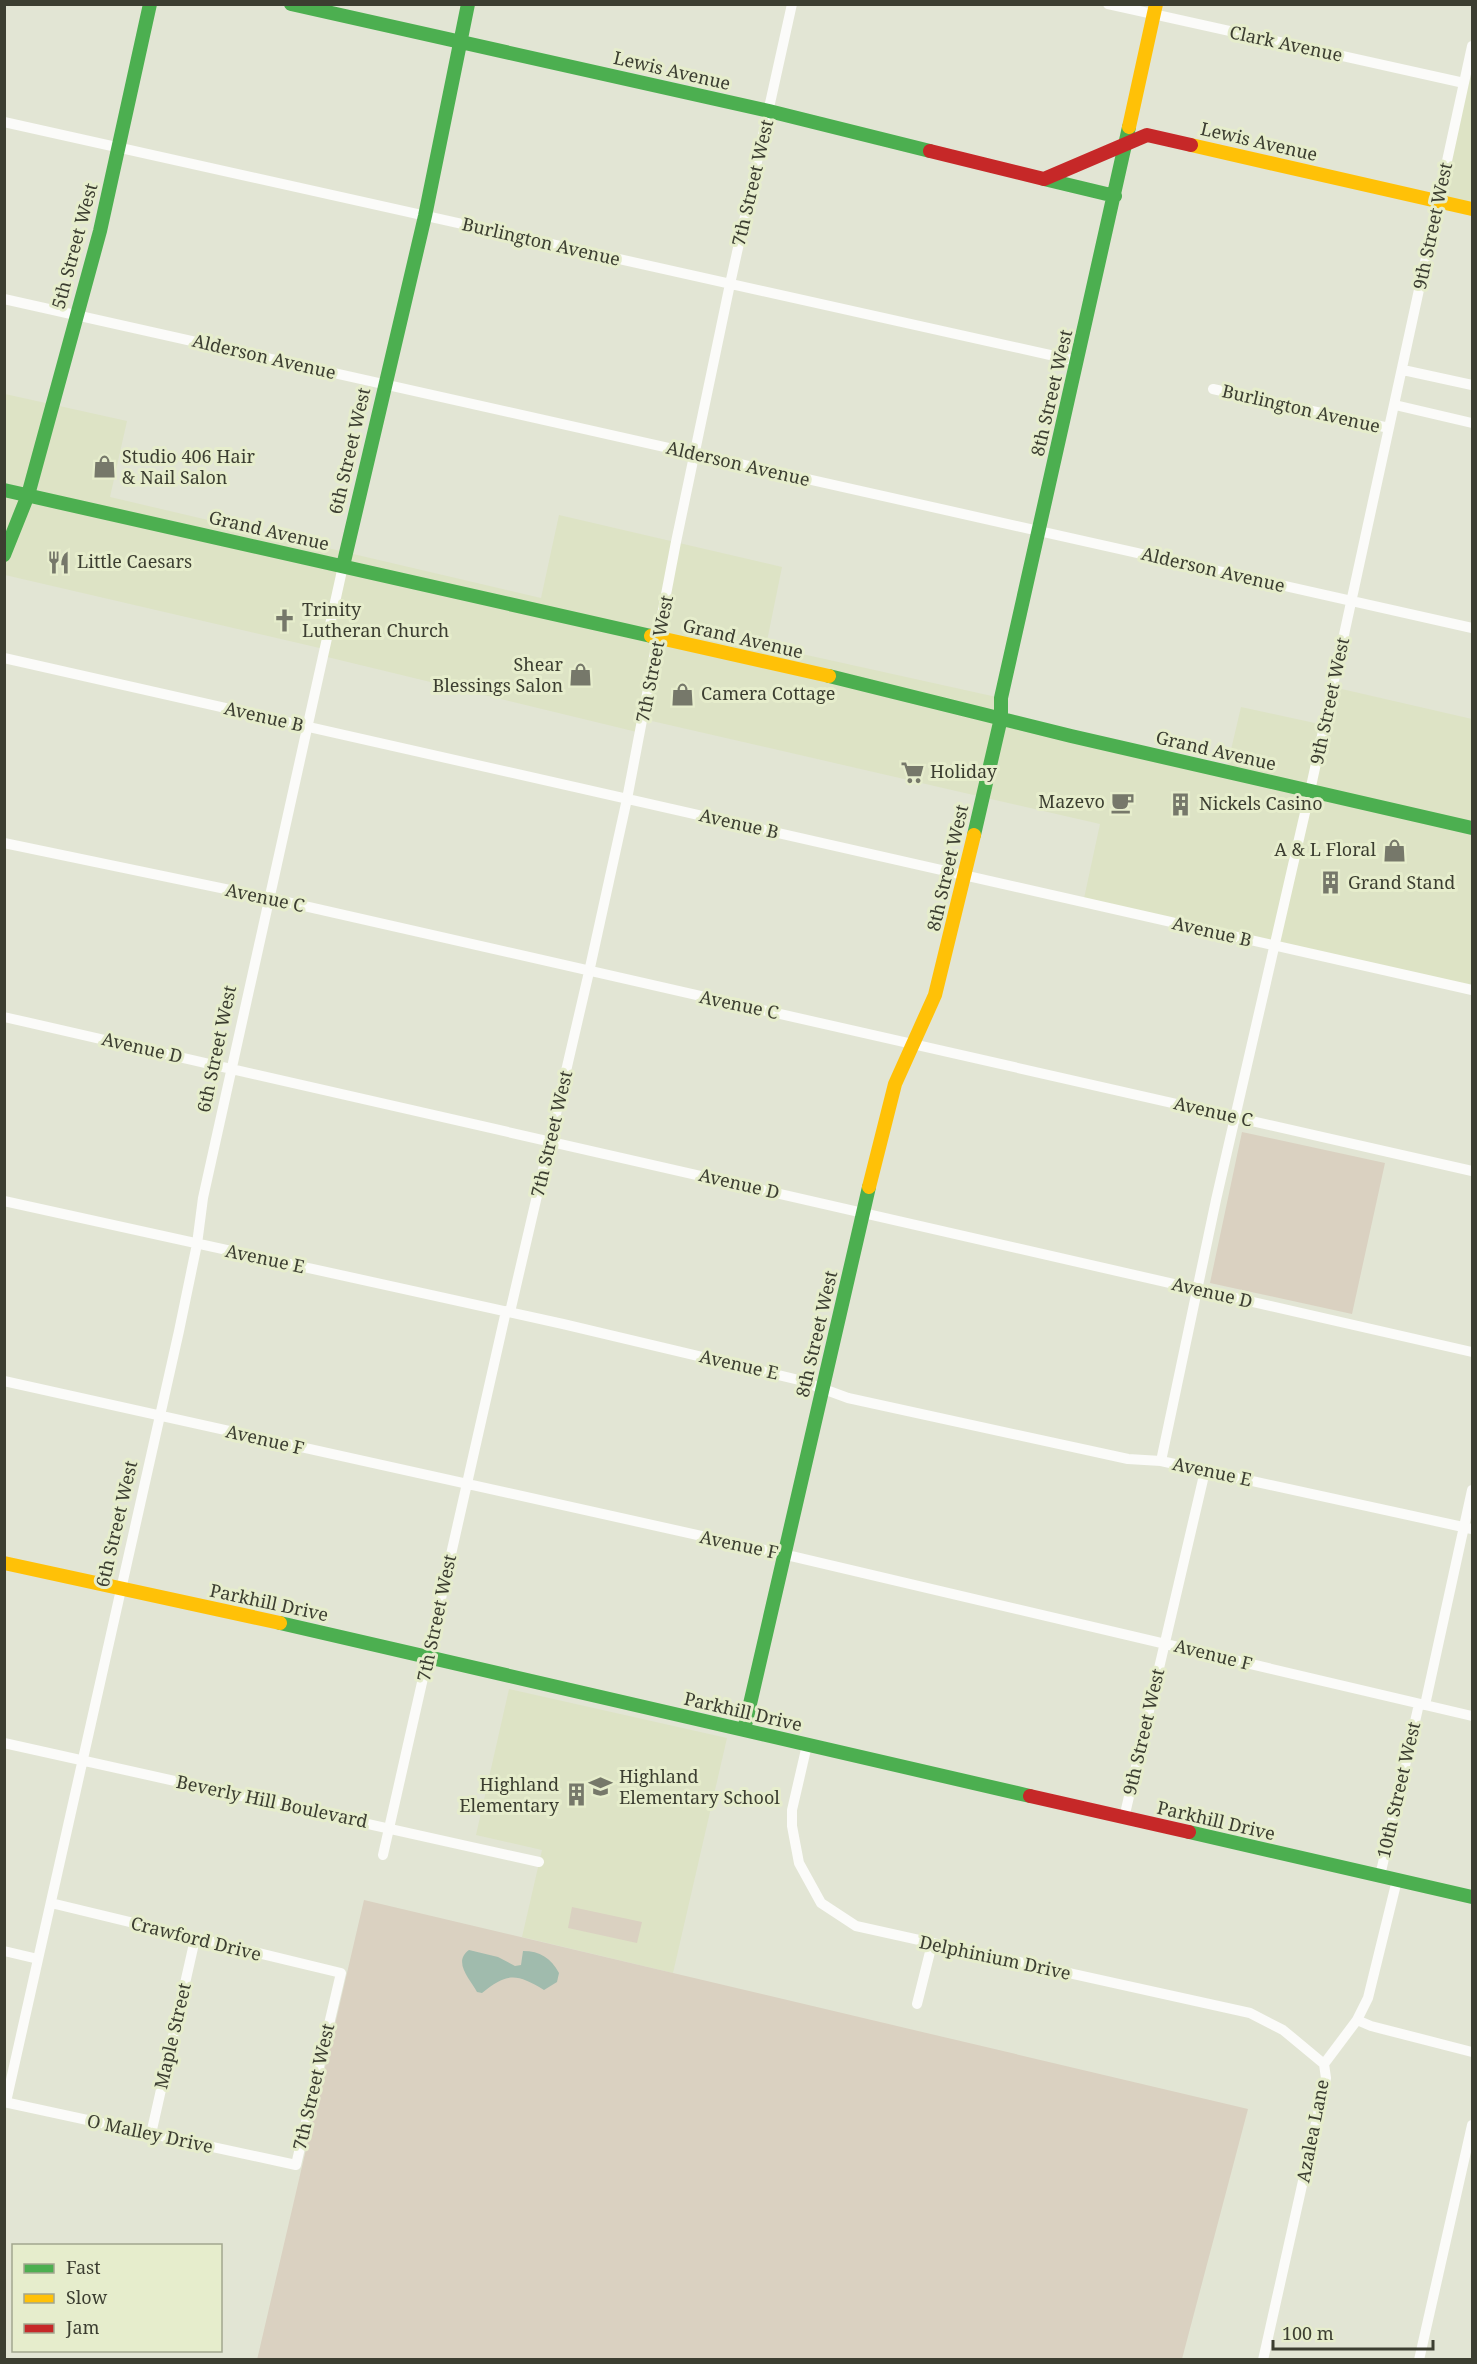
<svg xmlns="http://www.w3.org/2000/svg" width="1477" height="2364" font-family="'Noto Serif',serif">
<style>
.built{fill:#dde3c5}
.green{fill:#dad1c1}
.water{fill:#a0bbad}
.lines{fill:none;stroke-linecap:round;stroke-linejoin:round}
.street{stroke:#fbfbf9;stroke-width:10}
.fast{stroke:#4caf50;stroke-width:14}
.slow{stroke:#ffc107;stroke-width:14}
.jam{stroke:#c62828;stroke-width:14}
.labels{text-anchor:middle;stroke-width:6;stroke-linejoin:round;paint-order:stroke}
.street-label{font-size:18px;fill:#3c3e31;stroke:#e6edcc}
.poi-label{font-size:18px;fill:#3c3e31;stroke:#e6edcc;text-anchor:start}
</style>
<rect width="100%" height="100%" fill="#e2e5d4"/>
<path class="built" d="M1472,49V209L1439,201Z
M5,394L127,421L110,497L541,598L559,515L782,567L766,646L1001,698V718L1226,771L1241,707L1324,725L1333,687L1472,719V990L1083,903L1100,824L643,719L641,733L323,656L324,649L5,575Z
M509,1689L727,1738L673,1973L522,1937L542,1850L476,1835Z"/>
<path class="green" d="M1242,1132L1385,1163L1352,1314L1210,1283Z
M364,1900L1248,2109L1182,2359L257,2360Z
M572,1907L642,1922L637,1943L568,1928Z"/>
<path class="water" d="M469,1950L498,1957L515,1966L521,1965L523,1951C540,1951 551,1958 559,1973L557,1982L544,1990C516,1973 507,1973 482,1993L477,1992C471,1980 452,1962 469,1950Z"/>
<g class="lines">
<path class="street" d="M1108,4L1464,83
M4,122L1077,361
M4,299L1472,628
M1403,370L1472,385
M1213,389L1389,428
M1395,405L1472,423
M4,658L1472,990
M4,843L269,898L1472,1171
M4,1017L1472,1352
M4,1201L563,1324L799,1380L848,1398L1128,1459L1161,1461L1472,1529
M510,1312L589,972L627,799L676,542L730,284L792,4
M4,1381L774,1552L1472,1716
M1161,1461L1216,1200L1310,791L1472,46
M1425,1705L1472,1490
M4,1743L539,1862
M807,1745L792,1810V1826L799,1863L821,1903L856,1926L1250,2013L1283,2030L1324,2064
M1124,1818L1205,1471
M383,1855L506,1311
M1380,1876L1419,1704
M4,1951L38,1959
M917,2004L932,1944
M1357,2020L1371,2026L1472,2052
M4,2102L296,2165L341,1973L51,1903
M6,2102L179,1331L197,1244L203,1198L343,566
M151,2134L195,1939
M1263,2360L1326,2078L1324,2064L1357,2020L1368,1998L1397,1880
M1419,2360L1472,2125"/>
<path class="fast" d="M291,4L769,111L930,151
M1044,179L1115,196
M4,490L651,636
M4,555L28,495L100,231L150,4
M343,566L425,216L468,4
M829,676L1071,736L1472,828
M974,835L1001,718V698L1129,127
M280,1623L1030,1796
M744,1730L869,1187
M1189,1832L1472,1897"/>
<path class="slow" d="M1129,127L1156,4
M1191,145L1472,209
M651,636L829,676
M869,1187L895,1084L935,995L974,835
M4,1563L280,1623"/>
<path class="jam" d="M930,151L1044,179L1147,135L1191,145
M1030,1796L1189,1832"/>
</g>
<defs>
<symbol id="shop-bare" viewBox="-9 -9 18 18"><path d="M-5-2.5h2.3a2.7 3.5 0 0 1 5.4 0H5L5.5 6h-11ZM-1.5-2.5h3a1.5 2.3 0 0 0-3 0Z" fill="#76786a" stroke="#e6edcc" stroke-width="2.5" paint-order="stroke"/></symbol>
<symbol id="restaurant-bare" viewBox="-9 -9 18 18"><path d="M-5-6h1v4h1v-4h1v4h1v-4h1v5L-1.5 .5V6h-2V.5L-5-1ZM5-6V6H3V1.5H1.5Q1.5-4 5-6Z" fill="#76786a" stroke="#e6edcc" stroke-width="2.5" paint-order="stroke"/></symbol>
<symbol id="church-bare" viewBox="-9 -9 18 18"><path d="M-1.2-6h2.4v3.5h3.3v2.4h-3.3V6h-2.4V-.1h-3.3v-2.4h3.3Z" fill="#76786a" stroke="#e6edcc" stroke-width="2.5" paint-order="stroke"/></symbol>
<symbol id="supermarket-bare" viewBox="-9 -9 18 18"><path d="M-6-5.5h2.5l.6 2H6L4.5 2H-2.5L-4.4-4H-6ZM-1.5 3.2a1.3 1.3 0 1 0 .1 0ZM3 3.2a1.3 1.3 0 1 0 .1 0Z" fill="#76786a" stroke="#e6edcc" stroke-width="2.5" paint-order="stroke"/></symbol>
<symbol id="cafe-bare" viewBox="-9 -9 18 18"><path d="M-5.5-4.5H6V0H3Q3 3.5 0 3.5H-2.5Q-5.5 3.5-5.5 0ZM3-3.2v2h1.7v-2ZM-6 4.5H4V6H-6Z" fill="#76786a" stroke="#e6edcc" stroke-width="2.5" paint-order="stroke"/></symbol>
<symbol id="building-bare" viewBox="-9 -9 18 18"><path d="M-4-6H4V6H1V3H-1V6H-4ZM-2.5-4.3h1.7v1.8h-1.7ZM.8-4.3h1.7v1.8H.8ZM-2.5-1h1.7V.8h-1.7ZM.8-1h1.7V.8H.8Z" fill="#76786a" stroke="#e6edcc" stroke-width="2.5" paint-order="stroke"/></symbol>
<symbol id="school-bare" viewBox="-9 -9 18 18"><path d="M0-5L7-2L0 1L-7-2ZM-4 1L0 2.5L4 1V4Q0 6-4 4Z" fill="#76786a" stroke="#e6edcc" stroke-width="2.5" paint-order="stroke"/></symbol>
</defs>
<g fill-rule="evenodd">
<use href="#shop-bare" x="88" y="450" width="33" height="33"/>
<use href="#restaurant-bare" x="42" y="546" width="33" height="33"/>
<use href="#church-bare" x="268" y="604" width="33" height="33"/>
<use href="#shop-bare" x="564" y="658" width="33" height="33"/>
<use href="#shop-bare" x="666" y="678" width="33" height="33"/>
<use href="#supermarket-bare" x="896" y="756" width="33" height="33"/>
<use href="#cafe-bare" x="1106" y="786" width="33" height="33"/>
<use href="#building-bare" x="1164" y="788" width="33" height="33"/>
<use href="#shop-bare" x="1378" y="834" width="33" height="33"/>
<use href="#building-bare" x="1314" y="866" width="33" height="33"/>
<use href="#school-bare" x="584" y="1770" width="33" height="33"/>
<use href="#building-bare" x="560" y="1778" width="33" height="33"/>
</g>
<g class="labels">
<g class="street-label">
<text transform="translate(1286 44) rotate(12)" y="6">Clark Avenue</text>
<text transform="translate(672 71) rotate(13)" y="6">Lewis Avenue</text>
<text transform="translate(1259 142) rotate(13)" y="6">Lewis Avenue</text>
<text transform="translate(753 183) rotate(-77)" y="6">7th Street West</text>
<text transform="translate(1433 226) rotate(-78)" y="6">9th Street West</text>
<text transform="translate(541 242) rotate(13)" y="6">Burlington Avenue</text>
<text transform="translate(75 246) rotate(-75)" y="6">5th Street West</text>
<text transform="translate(264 357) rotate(13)" y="6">Alderson Avenue</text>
<text transform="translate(1052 393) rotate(-77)" y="6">8th Street West</text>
<text transform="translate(1301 409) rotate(13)" y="6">Burlington Avenue</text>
<text transform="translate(350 451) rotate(-77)" y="6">6th Street West</text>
<text transform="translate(738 464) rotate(13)" y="6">Alderson Avenue</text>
<text transform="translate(269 531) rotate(13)" y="6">Grand Avenue</text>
<text transform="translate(1213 570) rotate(13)" y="6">Alderson Avenue</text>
<text transform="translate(743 639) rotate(13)" y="6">Grand Avenue</text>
<text transform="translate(655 659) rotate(-79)" y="6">7th Street West</text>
<text transform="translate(1330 701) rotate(-78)" y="6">9th Street West</text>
<text transform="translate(264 717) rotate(13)" y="6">Avenue B</text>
<text transform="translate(1216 751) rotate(13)" y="6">Grand Avenue</text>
<text transform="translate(739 824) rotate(13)" y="6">Avenue B</text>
<text transform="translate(948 868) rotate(-77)" y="6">8th Street West</text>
<text transform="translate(265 898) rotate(12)" y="6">Avenue C</text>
<text transform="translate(1212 932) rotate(13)" y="6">Avenue B</text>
<text transform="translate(739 1005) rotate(12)" y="6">Avenue C</text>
<text transform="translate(142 1048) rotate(13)" y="6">Avenue D</text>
<text transform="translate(217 1049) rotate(-78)" y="6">6th Street West</text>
<text transform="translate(1213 1112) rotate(13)" y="6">Avenue C</text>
<text transform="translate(552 1134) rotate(-77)" y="6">7th Street West</text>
<text transform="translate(739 1184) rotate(13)" y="6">Avenue D</text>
<text transform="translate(265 1259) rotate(12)" y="6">Avenue E</text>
<text transform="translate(1212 1293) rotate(13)" y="6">Avenue D</text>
<text transform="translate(817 1334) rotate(-77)" y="6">8th Street West</text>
<text transform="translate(739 1365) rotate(13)" y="6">Avenue E</text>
<text transform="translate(265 1440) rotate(13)" y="6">Avenue F</text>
<text transform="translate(1212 1472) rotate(12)" y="6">Avenue E</text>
<text transform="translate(117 1524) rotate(-77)" y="6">6th Street West</text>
<text transform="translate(739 1545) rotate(12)" y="6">Avenue F</text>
<text transform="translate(269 1603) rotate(12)" y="6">Parkhill Drive</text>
<text transform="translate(437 1618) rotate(-78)" y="6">7th Street West</text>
<text transform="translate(1213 1655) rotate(14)" y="6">Avenue F</text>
<text transform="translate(743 1712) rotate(13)" y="6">Parkhill Drive</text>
<text transform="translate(1144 1732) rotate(-77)" y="6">9th Street West</text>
<text transform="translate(1399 1790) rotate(-77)" y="6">10th Street West</text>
<text transform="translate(272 1802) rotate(12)" y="6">Beverly Hill Boulevard</text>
<text transform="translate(1216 1821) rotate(13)" y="6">Parkhill Drive</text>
<text transform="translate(196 1939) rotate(14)" y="6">Crawford Drive</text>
<text transform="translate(995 1958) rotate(12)" y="6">Delphinium Drive</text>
<text transform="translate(173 2036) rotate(-77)" y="6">Maple Street</text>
<text transform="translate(314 2087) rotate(-77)" y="6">7th Street West</text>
<text transform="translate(1313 2131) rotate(-79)" y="6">Azalea Lane</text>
<text transform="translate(150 2134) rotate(12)" y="6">O Malley Drive</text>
</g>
<g class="poi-label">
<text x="122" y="463">Studio 406 Hair<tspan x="122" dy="21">&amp; Nail Salon</tspan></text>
<text x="77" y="568">Little Caesars</text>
<text x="302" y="616">Trinity<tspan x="302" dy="21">Lutheran Church</tspan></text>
<text x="563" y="671" text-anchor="end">Shear<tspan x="563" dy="21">Blessings Salon</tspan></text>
<text x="701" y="700">Camera Cottage</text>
<text x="930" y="778">Holiday</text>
<text x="1105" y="808" text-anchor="end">Mazevo</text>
<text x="1199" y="810">Nickels Casino</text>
<text x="1376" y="856" text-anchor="end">A &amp; L Floral</text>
<text x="1348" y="889">Grand Stand</text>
<text x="619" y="1783">Highland<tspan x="619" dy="21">Elementary School</tspan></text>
<text x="559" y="1791" text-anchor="end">Highland<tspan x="559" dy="21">Elementary</tspan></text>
</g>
</g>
<rect width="1477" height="2364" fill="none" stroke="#3c3e31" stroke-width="12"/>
<rect x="12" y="2244" width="210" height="108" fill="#e6edcc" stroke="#a2a78e" stroke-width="1.5"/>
<rect x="24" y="2264" width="30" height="9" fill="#4caf50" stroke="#a2a78e" stroke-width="1.5"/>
<text x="66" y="2274" font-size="18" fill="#3c3e31">Fast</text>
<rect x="24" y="2294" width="30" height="9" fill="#ffc107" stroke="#a2a78e" stroke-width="1.5"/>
<text x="66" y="2304" font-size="18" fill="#3c3e31">Slow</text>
<rect x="24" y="2324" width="30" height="9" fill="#c62828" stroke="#a2a78e" stroke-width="1.5"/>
<text x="66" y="2334" font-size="18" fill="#3c3e31">Jam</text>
<path d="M1273 2340v9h160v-9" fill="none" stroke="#3c3e31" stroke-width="3"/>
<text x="1282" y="2340" font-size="18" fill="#3c3e31" stroke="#e6edcc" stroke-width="4.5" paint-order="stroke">100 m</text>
</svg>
